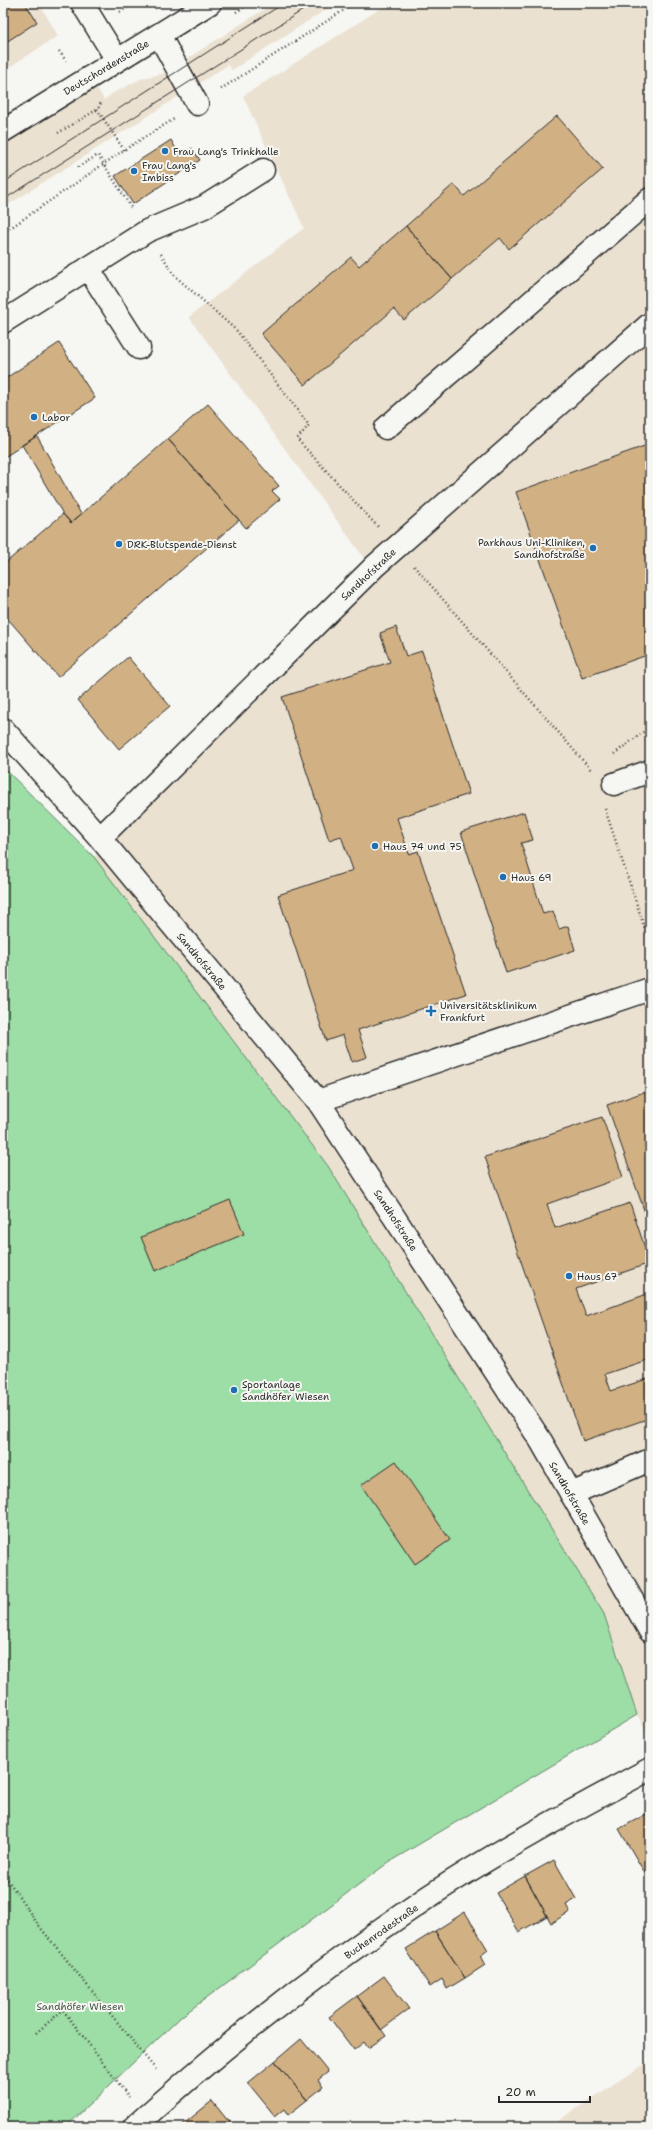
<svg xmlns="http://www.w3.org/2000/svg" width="653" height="2130" font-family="'Shantell Sans',sans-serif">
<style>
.built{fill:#ebe1d1}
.green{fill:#9ddda6;stroke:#648468}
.building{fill:#d1b184;stroke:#2b2b2b}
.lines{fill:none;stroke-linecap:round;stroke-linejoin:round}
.minor-casing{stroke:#2b2b2b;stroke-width:25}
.major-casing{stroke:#2b2b2b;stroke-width:25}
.path{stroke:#2b2b2b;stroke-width:2.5;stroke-dasharray:1 3;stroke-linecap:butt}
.minor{stroke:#f6f6f2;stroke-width:22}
.major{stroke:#f6f6f2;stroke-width:22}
.tram{stroke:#2b2b2b;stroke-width:1}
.poi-dot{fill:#1f6fb2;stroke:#f6f6f2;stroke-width:1.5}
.labels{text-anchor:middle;stroke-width:4;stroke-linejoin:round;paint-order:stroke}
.street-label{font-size:10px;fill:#2b2b2b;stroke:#f6f6f2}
.poi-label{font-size:10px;fill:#2b2b2b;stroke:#f6f6f2;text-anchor:start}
.park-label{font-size:10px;fill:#48584a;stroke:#f6f6f2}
</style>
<rect width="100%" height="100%" fill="#f6f6f2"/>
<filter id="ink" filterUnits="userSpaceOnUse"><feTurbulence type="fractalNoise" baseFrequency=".025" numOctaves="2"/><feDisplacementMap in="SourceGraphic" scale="8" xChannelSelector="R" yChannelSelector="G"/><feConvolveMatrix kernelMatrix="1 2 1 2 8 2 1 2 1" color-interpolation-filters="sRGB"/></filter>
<g filter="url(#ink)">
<path class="built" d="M3,3H39L58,36L3,71Z
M274,3H336L232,70L228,65L3,208V144L95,85L104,100L113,93L143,78L165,73Z
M389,3H650V1737L637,1715L604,1614L328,1166L94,857L378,577L189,317L304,228L243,96Z
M650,2060V2127H549Z"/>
<path class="green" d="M3,767L94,857L328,1166L604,1614L637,1715L389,1862L182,2016L66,2127H3Z"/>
<path class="building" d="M3,3H25L37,22L3,44Z
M557,116L603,169L509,249L500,238L452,279L406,226L454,184L464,196Z
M171,140L180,156L192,148L200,160L133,204L115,176Z
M406,226L452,279L404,320L394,309L305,385L261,334L351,257L359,266Z
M59,343L95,398L3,458V380Z
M208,404L279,486L272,491L280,499L246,528L168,439Z
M37,436L81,514L71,523L63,514L22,445Z
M168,439L239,520L58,677L3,613V565L63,514L71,523Z
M650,444V654L582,678L516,492Z
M396,627L406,656L422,651L469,794L397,818L409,854L418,851L466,994L358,1030L367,1057L352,1062L343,1035L326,1041L278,895L353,870L341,836L329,840L282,697L390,662L380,633Z
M128,657L170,706L119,749L78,700Z
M524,812L533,840L521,843L543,914L553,911L559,929L568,926L575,950L506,973L461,832Z
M650,1090V1227L607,1105Z
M602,1117L623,1177L547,1204L555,1228L630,1203L650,1263L576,1289L586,1316L650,1293V1359L605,1374L611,1391L650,1378V1418L583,1441L485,1157Z
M230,1200L244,1234L155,1271L141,1237Z
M396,1461L450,1540L415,1564L361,1485Z
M650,1812V1873L646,1875L619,1829Z
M554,1860L576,1899L566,1905L570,1912L551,1923L525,1876Z
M525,1876L547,1916L519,1932L496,1893Z
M465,1912L488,1950L480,1956L485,1965L465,1978L435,1931Z
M435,1931L465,1978L447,1989L442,1979L430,1987L406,1949Z
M384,1976L409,2009L381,2030L357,1996Z
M357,1996L386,2036L368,2048L364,2042L354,2050L329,2017Z
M301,2039L328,2072L318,2080L323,2087L307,2100L275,2061Z
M275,2061L307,2100L288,2115L284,2109L275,2116L248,2083Z
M650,2100V2113L644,2105Z
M212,2101L233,2127H180Z"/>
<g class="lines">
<defs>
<path id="minor" d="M82,3L117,60
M159,35L197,104
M88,268L139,348
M3,322L147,231L204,207L263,170
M386,428L650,199
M3,729L100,838L318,1101L541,1441L650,1631
M614,784L650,771
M100,838L375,566L650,324
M318,1101L650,989
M571,1494L650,1460
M134,2127C226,2044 325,1966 428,1897C499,1850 575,1809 650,1769"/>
<path id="major" d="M3,131L210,3"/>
</defs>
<use href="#minor" class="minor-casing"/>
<use href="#major" class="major-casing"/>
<path class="path" d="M120,12L135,3
M236,12L250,3
M59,51L66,61
M221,89L355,3
M97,109L124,150
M58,133L98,109L101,103
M78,167L98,155L132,209
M3,233L124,150L174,119
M161,254L175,276L237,331L309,425L297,439L378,527
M414,566L592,771
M614,754L650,727
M605,809L650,944
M3,1873L39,1926L157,2071
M36,2033L63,2010L129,2097"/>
<use href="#minor" class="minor"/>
<use href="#major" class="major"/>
<path class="tram" d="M3,183L284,3
M3,200L314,3"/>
</g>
</g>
<g class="poi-dot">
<circle cx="165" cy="151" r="4"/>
<circle cx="134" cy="171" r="4"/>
<circle cx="34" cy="417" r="4"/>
<circle cx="119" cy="544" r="4"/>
<circle cx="593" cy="548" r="4"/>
<circle cx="375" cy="846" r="4"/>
<circle cx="503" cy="877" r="4"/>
<path d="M429 1005h4v4h4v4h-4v4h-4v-4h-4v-4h4z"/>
<circle cx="569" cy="1276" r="4"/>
<circle cx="234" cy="1390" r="4"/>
</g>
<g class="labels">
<g class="street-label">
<text transform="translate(106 67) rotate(-31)" y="4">Deutschordenstraße</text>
<text transform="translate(368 574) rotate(-43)" y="4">Sandhofstraße</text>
<text transform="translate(202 961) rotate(50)" y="4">Sandhofstraße</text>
<text transform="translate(396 1220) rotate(57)" y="4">Sandhofstraße</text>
<text transform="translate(570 1493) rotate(60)" y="4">Sandhofstraße</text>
<text transform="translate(381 1931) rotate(-35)" y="4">Buchenrodestraße</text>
</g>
<g class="poi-label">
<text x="173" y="155">Frau Lang's Trinkhalle</text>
<text x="142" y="169">Frau Lang's<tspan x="142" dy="12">Imbiss</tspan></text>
<text x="42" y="421">Labor</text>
<text x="585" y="546" text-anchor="end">Parkhaus Uni-Kliniken,<tspan x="585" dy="12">Sandhofstraße</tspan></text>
<text x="127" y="548">DRK-Blutspende-Dienst</text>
<text x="383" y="850">Haus 74 und 75</text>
<text x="511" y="881">Haus 69</text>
<text x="440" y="1009">Universitätsklinikum<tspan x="440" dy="12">Frankfurt</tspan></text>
<text x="577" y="1280">Haus 67</text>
<text x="242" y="1388">Sportanlage<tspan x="242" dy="12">Sandhöfer Wiesen</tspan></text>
</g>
<g class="park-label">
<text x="80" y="2010">Sandhöfer Wiesen</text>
</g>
</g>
<rect width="653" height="2130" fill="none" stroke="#f6f6f2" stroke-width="16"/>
<rect x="8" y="8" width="637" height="2114" fill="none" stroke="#2b2b2b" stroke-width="1.5" filter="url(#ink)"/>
<path d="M499 2096v6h91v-6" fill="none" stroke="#2b2b2b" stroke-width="2"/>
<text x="505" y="2096" font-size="12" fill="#2b2b2b" stroke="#f6f6f2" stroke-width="3" paint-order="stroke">20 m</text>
</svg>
